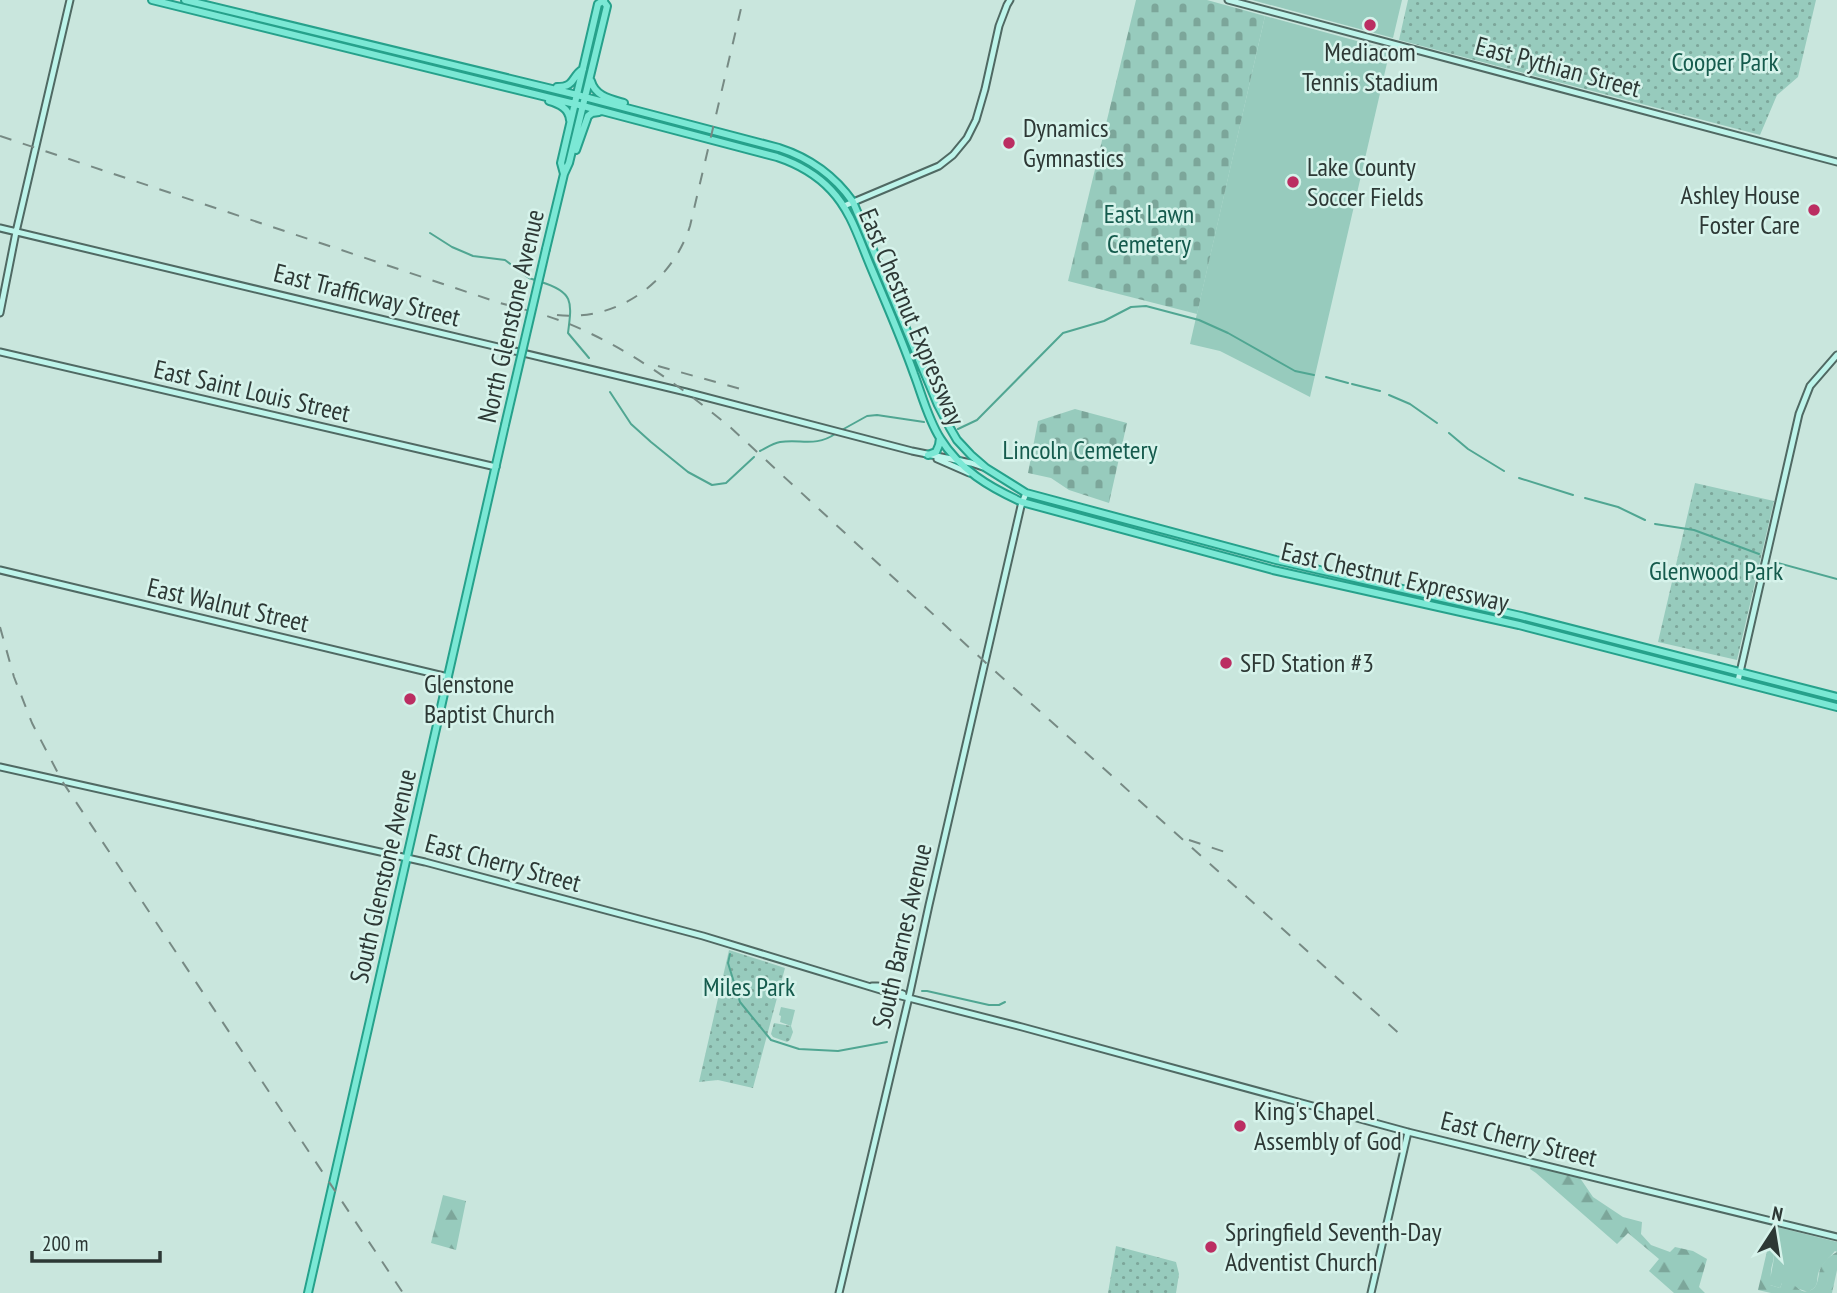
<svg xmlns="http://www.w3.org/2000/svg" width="1837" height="1293" font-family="'PT Sans Narrow',sans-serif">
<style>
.green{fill:#97cbbd}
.forest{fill:url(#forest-firs)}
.cemetery{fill:url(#cemetery-stones)}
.park{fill:url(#park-dots)}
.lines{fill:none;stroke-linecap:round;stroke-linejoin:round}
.stream{stroke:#50a692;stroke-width:2}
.secondary-casing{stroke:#506963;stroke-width:9}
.primary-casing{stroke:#26a18b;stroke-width:10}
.secondary{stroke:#bdf4ea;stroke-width:5}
.primary{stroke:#7be8d5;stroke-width:6}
.rail{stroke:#778a84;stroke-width:2;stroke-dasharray:12 12;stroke-linecap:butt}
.primary-bridge-casing{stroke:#26a18b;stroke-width:10;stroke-linecap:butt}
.primary-bridge{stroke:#7be8d5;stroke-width:6}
.poi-dot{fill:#bb2e62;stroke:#d6f3eb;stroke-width:2.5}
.labels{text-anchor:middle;stroke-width:5;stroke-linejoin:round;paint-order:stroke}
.poi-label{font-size:26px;fill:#2d3835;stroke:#d6f3eb;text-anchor:start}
.park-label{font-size:26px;fill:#155b4d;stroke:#d6f3eb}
.street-label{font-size:26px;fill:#2d3835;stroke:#d6f3eb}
</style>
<defs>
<pattern id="forest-firs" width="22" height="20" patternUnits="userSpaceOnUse" patternTransform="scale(1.75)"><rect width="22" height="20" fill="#97cbbd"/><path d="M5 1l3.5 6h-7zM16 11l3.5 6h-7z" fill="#7ca69a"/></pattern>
<pattern id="cemetery-stones" width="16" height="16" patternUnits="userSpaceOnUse" patternTransform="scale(1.75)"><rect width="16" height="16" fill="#97cbbd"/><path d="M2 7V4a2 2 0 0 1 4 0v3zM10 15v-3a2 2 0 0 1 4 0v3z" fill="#7ca69a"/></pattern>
<pattern id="park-dots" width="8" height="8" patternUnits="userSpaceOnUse" patternTransform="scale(1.75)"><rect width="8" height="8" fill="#97cbbd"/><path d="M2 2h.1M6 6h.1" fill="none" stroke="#7ca69a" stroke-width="1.8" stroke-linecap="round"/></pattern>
</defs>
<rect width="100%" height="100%" fill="#c9e6dd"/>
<path class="green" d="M1252,0H1402L1393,38Z
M1265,16L1390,50L1310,397L1220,351L1190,344Z
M781,1007L795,1010L791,1026L780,1022L781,1016L779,1015Z
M1773,1226L1837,1242V1252L1835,1251C1830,1257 1822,1264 1819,1271C1815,1282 1821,1285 1808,1292L1782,1283L1780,1288L1770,1285C1770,1274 1774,1265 1774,1254L1767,1251Z"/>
<path class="forest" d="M1531,1165L1580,1178L1593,1197L1623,1217L1642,1222L1641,1234L1651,1245L1670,1252L1675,1247L1693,1251L1707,1259L1699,1287L1705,1293H1674L1649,1271L1659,1259L1628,1233L1617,1244L1536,1173L1530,1169Z
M443,1195L466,1201L456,1250L431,1243Z
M1767,1251L1774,1253C1774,1262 1771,1266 1771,1272C1770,1278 1773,1279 1770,1285L1780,1288L1782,1283C1786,1283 1790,1283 1793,1285C1799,1288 1801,1293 1808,1291C1820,1289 1817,1275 1821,1267C1825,1260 1831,1255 1837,1252V1270L1832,1293H1771L1758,1290Z"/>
<path class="cemetery" d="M1136,0H1207L1265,16L1197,314L1068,281Z
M1075,409L1127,423L1109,503L1069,490L1051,478L1028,473L1038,421Z"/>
<path class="park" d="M1408,0H1816L1798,77L1777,95L1760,135L1399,40Z
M1695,483L1774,501L1737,660L1658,642Z
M729,950L785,968L753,1088L718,1080L699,1082Z
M774,1023L791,1026L793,1032L790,1040L787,1042L773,1037L771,1034Z
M1116,1246L1176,1262L1179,1274L1176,1293H1108Z"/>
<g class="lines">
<path class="stream" d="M430,233L452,247L473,256L505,260L529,278L535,280
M541,282C574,292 572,302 568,333L589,358
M1326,377L1348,383
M1352,384L1380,391
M610,392L631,424L651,442L688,472L712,485L726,483L754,457
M1389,395L1410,404L1437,423
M958,429L977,420L1063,333L1104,321L1131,307L1146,306L1199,320L1228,333L1295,371L1314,375
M840,431L867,416L877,415L924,422
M1449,433L1468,449L1504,471
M760,451C766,448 773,443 780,442C801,439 816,447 835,434
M1519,478L1573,495
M1585,498L1618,507L1645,520
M1655,524L1694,530L1759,554
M1774,562L1837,579
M730,954L728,963L740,1002L771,1040L799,1049L838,1051L887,1042
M922,991H927L989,1005H999L1005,1002"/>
<defs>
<path id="secondary" d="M1228,0L1837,162
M844,206L939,166L953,155L967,138L976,120L985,89L999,26L1007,5L1010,0
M0,228L686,392L912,451L971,463L983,467
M0,313L16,232L70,0
M0,352L496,467
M937,459L969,473
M0,570L448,677
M1738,681L1799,414L1810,386L1837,355
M0,767L425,862L703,936L897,995L1022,1027L1408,1132L1837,1237
M872,986H878L903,994
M839,1293L909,997L929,905L1021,506L1026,493
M1371,1293L1408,1132"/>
<path id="primary" d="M152,0L583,106L777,157C798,164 816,174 831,190C851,211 859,239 870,265C885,301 901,337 914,374C922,395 928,419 940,438C960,470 989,487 1022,502L1273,570L1519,625L1837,707
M185,0L577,95L779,148C810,158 834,175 853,202L938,405L950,428L957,440L971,455L986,468L1026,493L1276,560L1521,616L1837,697
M591,81C595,96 610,99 624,103
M557,87C576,87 571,76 583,69
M549,101C559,104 569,108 570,120
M576,150L588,116L592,113L599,112
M564,174L561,163L598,4L604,0
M546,249L564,174L569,163L607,6L604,2
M928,455L936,452L939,445L940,438
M308,1293L505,425"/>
</defs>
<use href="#secondary" class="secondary-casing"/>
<use href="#primary" class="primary-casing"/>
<use href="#secondary" class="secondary"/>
<use href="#primary" class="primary"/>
<path class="rail" d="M0,136L500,303C523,309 546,315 567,323C628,348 680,386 730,427L986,663L1403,1037
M557,315C616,322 672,283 690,226L743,0
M658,366L741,389
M0,627L14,677L32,723L62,781L403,1293
M1189,840L1228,853"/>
<defs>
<path id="primary-bridge" d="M505,425L546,249"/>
</defs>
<use href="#primary-bridge" class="primary-bridge-casing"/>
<use href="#primary-bridge" class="primary-bridge"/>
</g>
<g class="poi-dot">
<circle cx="1370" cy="25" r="7"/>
<circle cx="1009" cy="143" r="7"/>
<circle cx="1293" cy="182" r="7"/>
<circle cx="1814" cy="210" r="7"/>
<circle cx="1226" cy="663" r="7"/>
<circle cx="410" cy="699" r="7"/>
<circle cx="1240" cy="1126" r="7"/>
<circle cx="1211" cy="1247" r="7"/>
</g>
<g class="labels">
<g class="poi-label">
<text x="1370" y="61" text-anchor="middle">Mediacom<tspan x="1370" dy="30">Tennis Stadium</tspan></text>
<text x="1023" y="137">Dynamics<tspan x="1023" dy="30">Gymnastics</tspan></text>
<text x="1307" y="176">Lake County<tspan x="1307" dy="30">Soccer Fields</tspan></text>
<text x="1800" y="204" text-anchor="end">Ashley House<tspan x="1800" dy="30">Foster Care</tspan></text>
<text x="1240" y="672">SFD Station #3</text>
<text x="424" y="693">Glenstone<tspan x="424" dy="30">Baptist Church</tspan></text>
<text x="1254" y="1120">King's Chapel<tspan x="1254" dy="30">Assembly of God</tspan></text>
<text x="1225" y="1241">Springfield Seventh-Day<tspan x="1225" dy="30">Adventist Church</tspan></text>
</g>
<g class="park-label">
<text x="1725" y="71">Cooper Park</text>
<text x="1149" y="223">East Lawn<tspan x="1149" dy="30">Cemetery</tspan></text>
<text x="1080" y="459">Lincoln Cemetery</text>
<text x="1716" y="580">Glenwood Park</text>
<text x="749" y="996">Miles Park</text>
</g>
<g class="street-label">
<text transform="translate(1558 67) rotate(15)" y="9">East Pythian Street</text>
<text transform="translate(367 295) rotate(14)" y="9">East Trafficway Street</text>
<text transform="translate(511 316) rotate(-77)" y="9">North Glenstone Avenue</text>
<text transform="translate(912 317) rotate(67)" y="9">East Chestnut Expressway</text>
<text transform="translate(252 391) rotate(13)" y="9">East Saint Louis Street</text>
<text transform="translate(1395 577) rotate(13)" y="9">East Chestnut Expressway</text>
<text transform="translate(228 605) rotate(13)" y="9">East Walnut Street</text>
<text transform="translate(503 863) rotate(15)" y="9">East Cherry Street</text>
<text transform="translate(383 876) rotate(-77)" y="9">South Glenstone Avenue</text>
<text transform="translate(902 936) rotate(-77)" y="9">South Barnes Avenue</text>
<text transform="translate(1519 1139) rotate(14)" y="9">East Cherry Street</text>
</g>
</g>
<g transform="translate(1774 1230) rotate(12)" stroke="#d6f3eb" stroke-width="5" paint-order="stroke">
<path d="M0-5L12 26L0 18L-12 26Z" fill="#2d3835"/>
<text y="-10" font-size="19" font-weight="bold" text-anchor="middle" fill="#2d3835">N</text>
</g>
<path d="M32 1251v10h128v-10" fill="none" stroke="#2d3835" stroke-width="3.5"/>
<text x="42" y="1251" font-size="21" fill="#2d3835" stroke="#d6f3eb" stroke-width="5" paint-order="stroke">200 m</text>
</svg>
